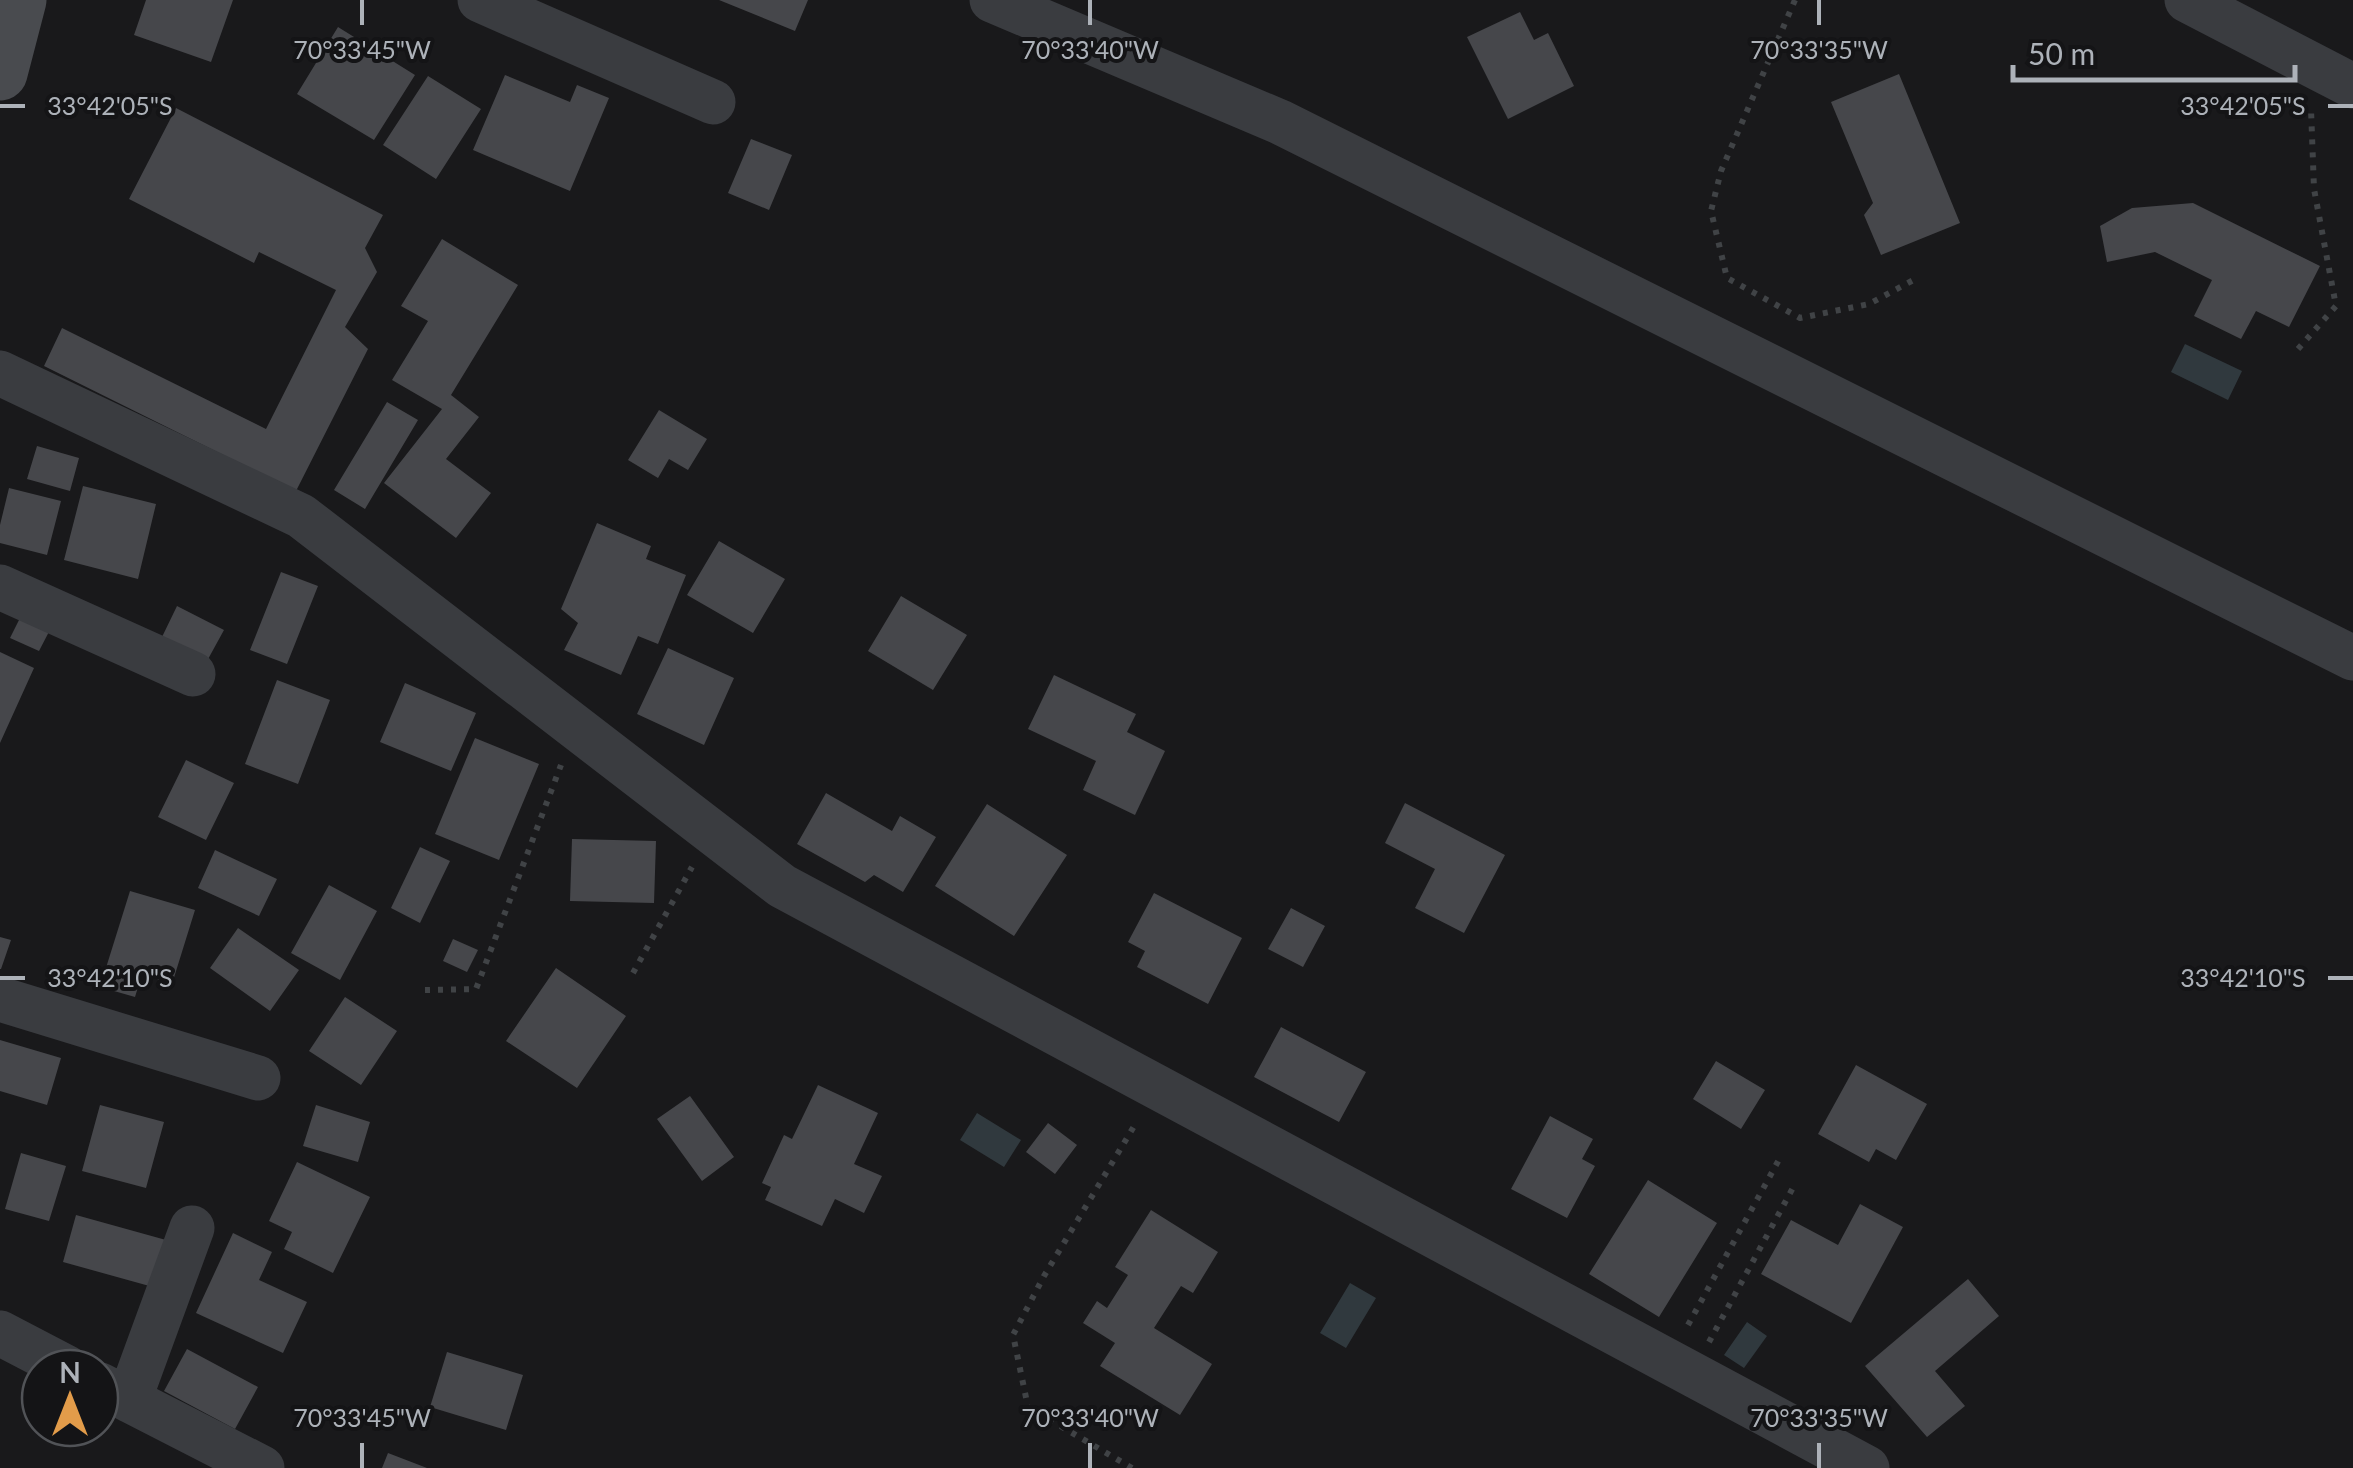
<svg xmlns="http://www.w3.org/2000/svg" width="2353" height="1468" font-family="Lato,sans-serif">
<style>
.water{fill:#30393e}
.building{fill:#46474b}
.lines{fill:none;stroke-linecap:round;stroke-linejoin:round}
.path{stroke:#404346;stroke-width:6;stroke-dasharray:5 8;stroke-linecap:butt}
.minor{stroke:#3a3c40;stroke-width:45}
.secondary{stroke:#494b4f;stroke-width:55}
.ticks{fill:none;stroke:#adb2b9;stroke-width:4}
.ticks-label{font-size:25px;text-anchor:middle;fill:#adb2b9;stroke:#141416;stroke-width:8;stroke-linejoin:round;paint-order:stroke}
</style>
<rect width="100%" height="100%" fill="#19191b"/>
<path class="water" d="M2185,344L2242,371L2228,400L2171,372Z
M977,1113L1021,1140L1004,1167L960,1140Z
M1350,1283L1376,1298L1346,1348L1320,1333Z
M1747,1322L1767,1336L1744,1368L1724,1355Z"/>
<path class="building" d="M146,0H233L211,62L134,35Z
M719,0H808L795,31Z
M1520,12L1534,40L1548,33L1574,86L1508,119L1467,37Z
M338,27L415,75L374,140L297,94Z
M1899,74L1960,223L1881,255L1864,215L1873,203L1831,102Z
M505,75L570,102L577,85L609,98L570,191L473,150Z
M428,76L481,109L436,179L383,145Z
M176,108L383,215L365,248L377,272L345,327L368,349L296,491L44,366L62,328L266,429L336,290L259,252L254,263L129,199Z
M751,139L792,155L769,210L728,193Z
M2193,203L2320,266L2289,327L2256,311L2241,339L2194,316L2212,280L2155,252L2107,262L2100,226L2132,208Z
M442,239L518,285L451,395L479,417L446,459L491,493L456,538L384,483L442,409L392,380L428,321L401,306Z
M387,402L418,420L365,509L334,490Z
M659,410L707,439L688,470L669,459L658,478L628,460Z
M37,446L79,458L70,491L27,479Z
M83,486L156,504L138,579L64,560Z
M9,488L61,501L47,555L0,543V525Z
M597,523L651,546L646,559L686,575L658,644L638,636L621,675L564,650L578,623L561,609Z
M719,541L785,579L753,633L687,595Z
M281,572L318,586L287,664L250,650Z
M901,596L967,635L933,690L868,651Z
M177,606L224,630L207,661L162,637Z
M24,610L53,624L39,651L10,638Z
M668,648L734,678L704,745L637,714Z
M0,652L34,668L0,743Z
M1054,675L1136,714L1127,732L1165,751L1135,815L1083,790L1096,761L1028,729Z
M277,680L330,700L298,784L245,764Z
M405,683L476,713L451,771L380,742Z
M475,738L539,764L499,860L435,834Z
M186,760L234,783L206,840L158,817Z
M826,793L892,831L900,816L936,837L903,892L874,875L865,882L797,844Z
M1405,803L1505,855L1464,933L1415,908L1435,869L1385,843Z
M987,804L1067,855L1014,936L935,886Z
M572,839L656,841L654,903L570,901Z
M420,847L450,861L420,923L391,908Z
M215,850L277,879L259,916L198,888Z
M329,885L377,911L340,980L291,953Z
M130,891L195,910L172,984L142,974L135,997L100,987Z
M1154,893L1242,938L1208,1004L1137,967L1145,951L1128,942Z
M1291,908L1325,926L1303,967L1268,949Z
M238,928L299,970L270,1011L210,968Z
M0,937L11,940L1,969H0Z
M453,939L478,950L467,972L443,961Z
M556,968L626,1016L577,1088L506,1041Z
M345,997L397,1031L361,1085L309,1051Z
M1281,1027L1366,1072L1339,1122L1254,1077Z
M0,1040L61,1058L47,1105L0,1091Z
M1716,1061L1765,1090L1741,1129L1693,1099Z
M1856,1065L1927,1104L1896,1160L1876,1149L1869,1162L1818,1134Z
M818,1085L878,1113L854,1164L882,1176L864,1213L835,1199L822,1226L765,1200L771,1187L762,1183L784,1135L792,1139Z
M690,1096L734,1157L702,1181L657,1119Z
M100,1105L164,1122L146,1188L82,1171Z
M316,1105L370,1122L358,1162L303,1146Z
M1550,1116L1593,1139L1582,1159L1595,1166L1567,1218L1511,1189Z
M1048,1123L1077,1145L1055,1174L1026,1152Z
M21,1153L66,1166L49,1221L5,1209Z
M297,1162L370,1197L333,1273L284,1249L292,1232L269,1221Z
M1648,1180L1717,1223L1659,1317L1589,1274Z
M1860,1204L1903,1227L1851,1323L1761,1274L1791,1220L1838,1245Z
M1151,1210L1218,1252L1193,1293L1181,1286L1154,1328L1212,1364L1180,1415L1100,1366L1115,1343L1083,1323L1097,1301L1107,1308L1128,1275L1115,1267Z
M76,1215L166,1240L153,1287L63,1262Z
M233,1233L272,1252L259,1280L307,1302L283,1353L196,1313Z
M1968,1279L1999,1316L1935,1371L1965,1406L1927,1437L1865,1366Z
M187,1349L258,1387L235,1429L164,1391Z
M447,1352L523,1375L506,1430L430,1407Z
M388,1453L427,1468H382Z"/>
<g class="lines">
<path class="path" d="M1795,0L1721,171L1711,211L1727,278L1800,318L1869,304L1919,277
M2298,349L2336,306L2314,189L2311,109
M633,973L692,867
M425,990L476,989L561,765
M1688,1325L1781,1156
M1709,1342L1795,1184
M1132,1468L1028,1407L1013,1335L1044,1276L1136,1123"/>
<path class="minor" d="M480,0L713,102
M992,0L1280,122L2353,658
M2187,0L2353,86
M0,373L301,516L782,886L1867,1468
M0,587L193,674
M0,999L258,1078
M0,1333L67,1368
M100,1385L262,1468
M129,1400L192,1228"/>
<path class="secondary" d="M0,73L19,0"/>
</g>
<path class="ticks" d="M362,0V25M1090,0V25M1819,0V25M0,106H25M2328,106H2353M0,978H25M2328,978H2353M362,1443V1468M1090,1443V1468M1819,1443V1468"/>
<g class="ticks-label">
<text x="362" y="59">70°33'45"W</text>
<text x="1090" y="59">70°33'40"W</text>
<text x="1819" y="59">70°33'35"W</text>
<text x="110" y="115">33°42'05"S</text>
<text x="2243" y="115">33°42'05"S</text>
<text x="110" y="987">33°42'10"S</text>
<text x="2243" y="987">33°42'10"S</text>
<text x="362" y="1427">70°33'45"W</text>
<text x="1090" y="1427">70°33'40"W</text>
<text x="1819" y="1427">70°33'35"W</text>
</g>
<g transform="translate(70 1398)"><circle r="48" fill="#141416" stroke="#515357" stroke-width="2.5"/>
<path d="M0-8L18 38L0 25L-18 38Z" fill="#e29c4a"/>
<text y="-15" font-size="28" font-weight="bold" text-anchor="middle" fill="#adb2b9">N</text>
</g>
<path d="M2013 65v15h282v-15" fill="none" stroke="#adb2b9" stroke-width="5"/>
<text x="2028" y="65" font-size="30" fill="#adb2b9" stroke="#141416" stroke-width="8" paint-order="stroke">50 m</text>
</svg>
